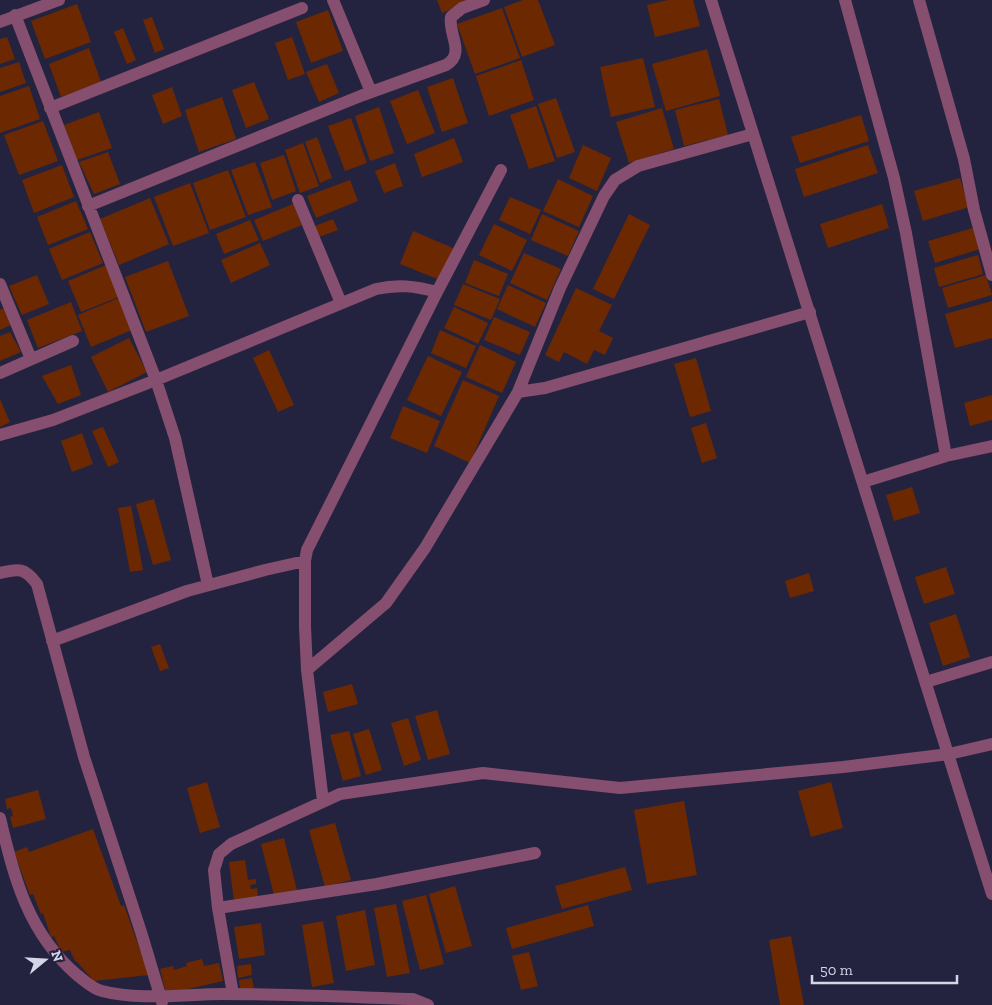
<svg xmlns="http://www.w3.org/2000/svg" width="992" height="1005" font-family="'Zilla Slab',serif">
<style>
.building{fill:#6c2800}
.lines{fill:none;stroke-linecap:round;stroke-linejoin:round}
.minor{stroke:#864e6f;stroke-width:12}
.tertiary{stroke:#864e6f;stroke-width:12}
</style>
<rect width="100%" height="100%" fill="#24233f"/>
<path class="building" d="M437,0H468L469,3L442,13Z
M523,0H538L555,45L522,57L504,7Z
M668,0H693L700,26L655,37L647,5Z
M77,4L91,42L45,59L31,21Z
M502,8L520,58L475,74L457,24Z
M328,10L343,51L311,63L296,22Z
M152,17L164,49L155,53L143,20Z
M123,28L136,60L127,64L114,32Z
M7,37L15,59L0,64V39Z
M292,37L305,74L288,80L275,43Z
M89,48L101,82L61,97L49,64Z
M707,49L720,96L666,111L652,64Z
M643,58L655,107L611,117L600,67Z
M521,60L534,100L489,116L476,76Z
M19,62L26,83L0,92V68Z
M327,64L339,93L319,102L306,72Z
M453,78L468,123L442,132L427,87Z
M254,82L269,119L246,128L232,90Z
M29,86L40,119L0,133V96Z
M172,87L182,116L163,124L152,95Z
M418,90L435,133L407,144L390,101Z
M222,97L236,139L199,152L185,110Z
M556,98L575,152L557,158L538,104Z
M719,99L728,135L684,146L675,110Z
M536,106L555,161L529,169L510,115Z
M379,107L394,153L370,161L355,116Z
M662,108L674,149L629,163L616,122Z
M99,112L112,148L77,160L64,125Z
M861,115L869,141L800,163L791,137Z
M351,118L367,163L345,171L328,126Z
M43,121L58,161L19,175L4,135Z
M317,137L332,178L320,183L305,142Z
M454,138L463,162L422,177L414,154Z
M303,143L319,186L300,193L285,150Z
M583,145L611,158L597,191L569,178Z
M868,145L878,173L804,197L795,169Z
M108,152L120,184L94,194L79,162Z
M284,155L296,191L272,200L260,163Z
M255,162L272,207L248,215L231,170Z
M395,163L403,186L384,193L375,171Z
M62,165L74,197L34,213L22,180Z
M228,170L246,217L210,230L193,183Z
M960,178L969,207L923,221L914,191Z
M558,179L593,196L579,227L543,211Z
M350,180L358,201L316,218L307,196Z
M190,183L209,233L173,246L154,197Z
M510,197L541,210L530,234L499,220Z
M150,198L169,244L119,265L100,219Z
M76,201L88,229L48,245L37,217Z
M293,204L302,225L263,241L254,220Z
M882,204L889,228L828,248L820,224Z
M542,214L579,231L568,256L531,240Z
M629,214L650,225L614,299L593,289Z
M333,219L338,230L319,237L315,226Z
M250,220L259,240L224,254L216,234Z
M494,224L527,240L512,271L479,255Z
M973,228L980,249L935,263L928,241Z
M413,231L453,248L440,280L400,264Z
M90,232L103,263L62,280L49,249Z
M260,243L270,265L231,283L221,260Z
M524,253L561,269L547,300L510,283Z
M978,255L983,274L939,287L934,268Z
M474,260L508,274L499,296L465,283Z
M168,261L189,316L146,332L125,277Z
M106,265L119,297L81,312L68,281Z
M37,275L49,304L22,315L9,286Z
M986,275L992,295L948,308L942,288Z
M463,284L500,299L491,320L454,305Z
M508,285L546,303L535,327L497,309Z
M576,288L612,305L599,331L613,338L605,355L594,350L587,364L564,352L559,362L545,355Z
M119,298L132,330L91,347L78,315Z
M992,301V338L955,348L945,314Z
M71,302L82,331L38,348L27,320Z
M454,307L488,323L478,344L444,328Z
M4,308L11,325L0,330V310Z
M494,317L530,332L520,355L484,340Z
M440,330L476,346L466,368L431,353Z
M10,332L21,352L0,361V336Z
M129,338L147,372L108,392L91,357Z
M480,345L516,362L502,393L466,377Z
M269,350L294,405L278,412L253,358Z
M428,356L462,372L441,416L407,400Z
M696,358L711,411L690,417L674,364Z
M71,365L81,395L58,404L42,376Z
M463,380L499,396L470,463L434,446Z
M992,395V420L970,426L964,403Z
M0,399L10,422L0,427Z
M403,406L440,421L427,453L390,438Z
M706,423L717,458L702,463L691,428Z
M103,427L119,462L108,467L92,431Z
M82,433L93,464L72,472L61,441Z
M912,487L920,513L894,521L886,495Z
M154,499L171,560L153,565L136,504Z
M131,506L143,570L130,572L118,508Z
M946,567L955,594L924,604L915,577Z
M809,573L814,591L790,598L785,581Z
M956,614L970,657L943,666L929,623Z
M160,644L169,668L160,671L151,647Z
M352,684L358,704L328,712L323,692Z
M437,710L450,754L428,760L415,716Z
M408,718L421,760L404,766L391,723Z
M369,729L382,770L366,775L353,734Z
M349,731L361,776L343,781L330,735Z
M207,782L220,827L200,833L187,788Z
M831,782L843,828L811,837L798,791Z
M38,790L46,819L13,828L10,817L13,816L11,808L7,809L5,799Z
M684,801L697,875L647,884L634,810Z
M335,823L351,880L325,887L309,830Z
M93,829L121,906L124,905L149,975L94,981L76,961H75L70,950L61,952L54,936L51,937L43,913L41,914L33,894L30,895L14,852L27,847L29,852Z
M284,838L297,890L274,895L261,844Z
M245,860L248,880L256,879V884L250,885L251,889L257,888L258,898L234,901L229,862Z
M625,867L632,890L562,909L555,886Z
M455,886L472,946L446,953L429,894Z
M426,895L444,964L420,970L402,901Z
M396,904L410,973L387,977L374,908Z
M588,905L594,926L512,949L506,928Z
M365,910L375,965L346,971L336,916Z
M323,921L334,983L312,987L302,925Z
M261,923L265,955L239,959L234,927Z
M791,936L804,1005H780L769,940Z
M529,952L538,986L521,990L512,956Z
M202,959L204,966L219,963L223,981L166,994L160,969L173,966L174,970L187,966L186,963Z
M251,964L252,975L238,978L237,966Z
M252,978L254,989L240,991L239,980Z"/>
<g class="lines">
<path class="minor" d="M333,0L371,92
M845,0L894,178L906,233L946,456
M919,0L964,159L974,210L992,275
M15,15L156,380L175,438L208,585
M0,22L59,0
M50,108L302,8
M298,200L341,303
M88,206L363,95L446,65C466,53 448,35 451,17L462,8L484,0
M0,284L31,359
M0,373L73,341
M518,392L545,388L810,312
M0,435L53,420L156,380L376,289C399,284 414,286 437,292
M863,482L946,456L992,446
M0,573C19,568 25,568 37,584L84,757L141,932L162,1002
M52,641L187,591L265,570L305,561
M307,670L386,603L425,548L518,392L560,288L604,196L615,180L638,166L753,134
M926,682L992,662
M323,801L307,670L305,627V561L307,550L437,292L501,170
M0,818C14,878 28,933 77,975C85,981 93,989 102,991C140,1001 185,994 223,994C286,994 350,997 413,999L428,1005
M218,908L377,884L535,853
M233,994L218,908L214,870L219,854L231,844L340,794L483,773L620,788L843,767L949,754L992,744"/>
<path class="tertiary" d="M711,0L992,894"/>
</g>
<g transform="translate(45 960) rotate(72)" stroke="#24233f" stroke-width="4" paint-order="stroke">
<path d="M0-4L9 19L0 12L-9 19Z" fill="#d4d5e8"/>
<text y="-8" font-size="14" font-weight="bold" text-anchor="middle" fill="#d4d5e8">N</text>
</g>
<path d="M812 975v8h145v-8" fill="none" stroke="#d4d5e8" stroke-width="2.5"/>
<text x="820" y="975" font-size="15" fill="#d4d5e8" stroke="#24233f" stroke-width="4" paint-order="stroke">50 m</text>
</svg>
